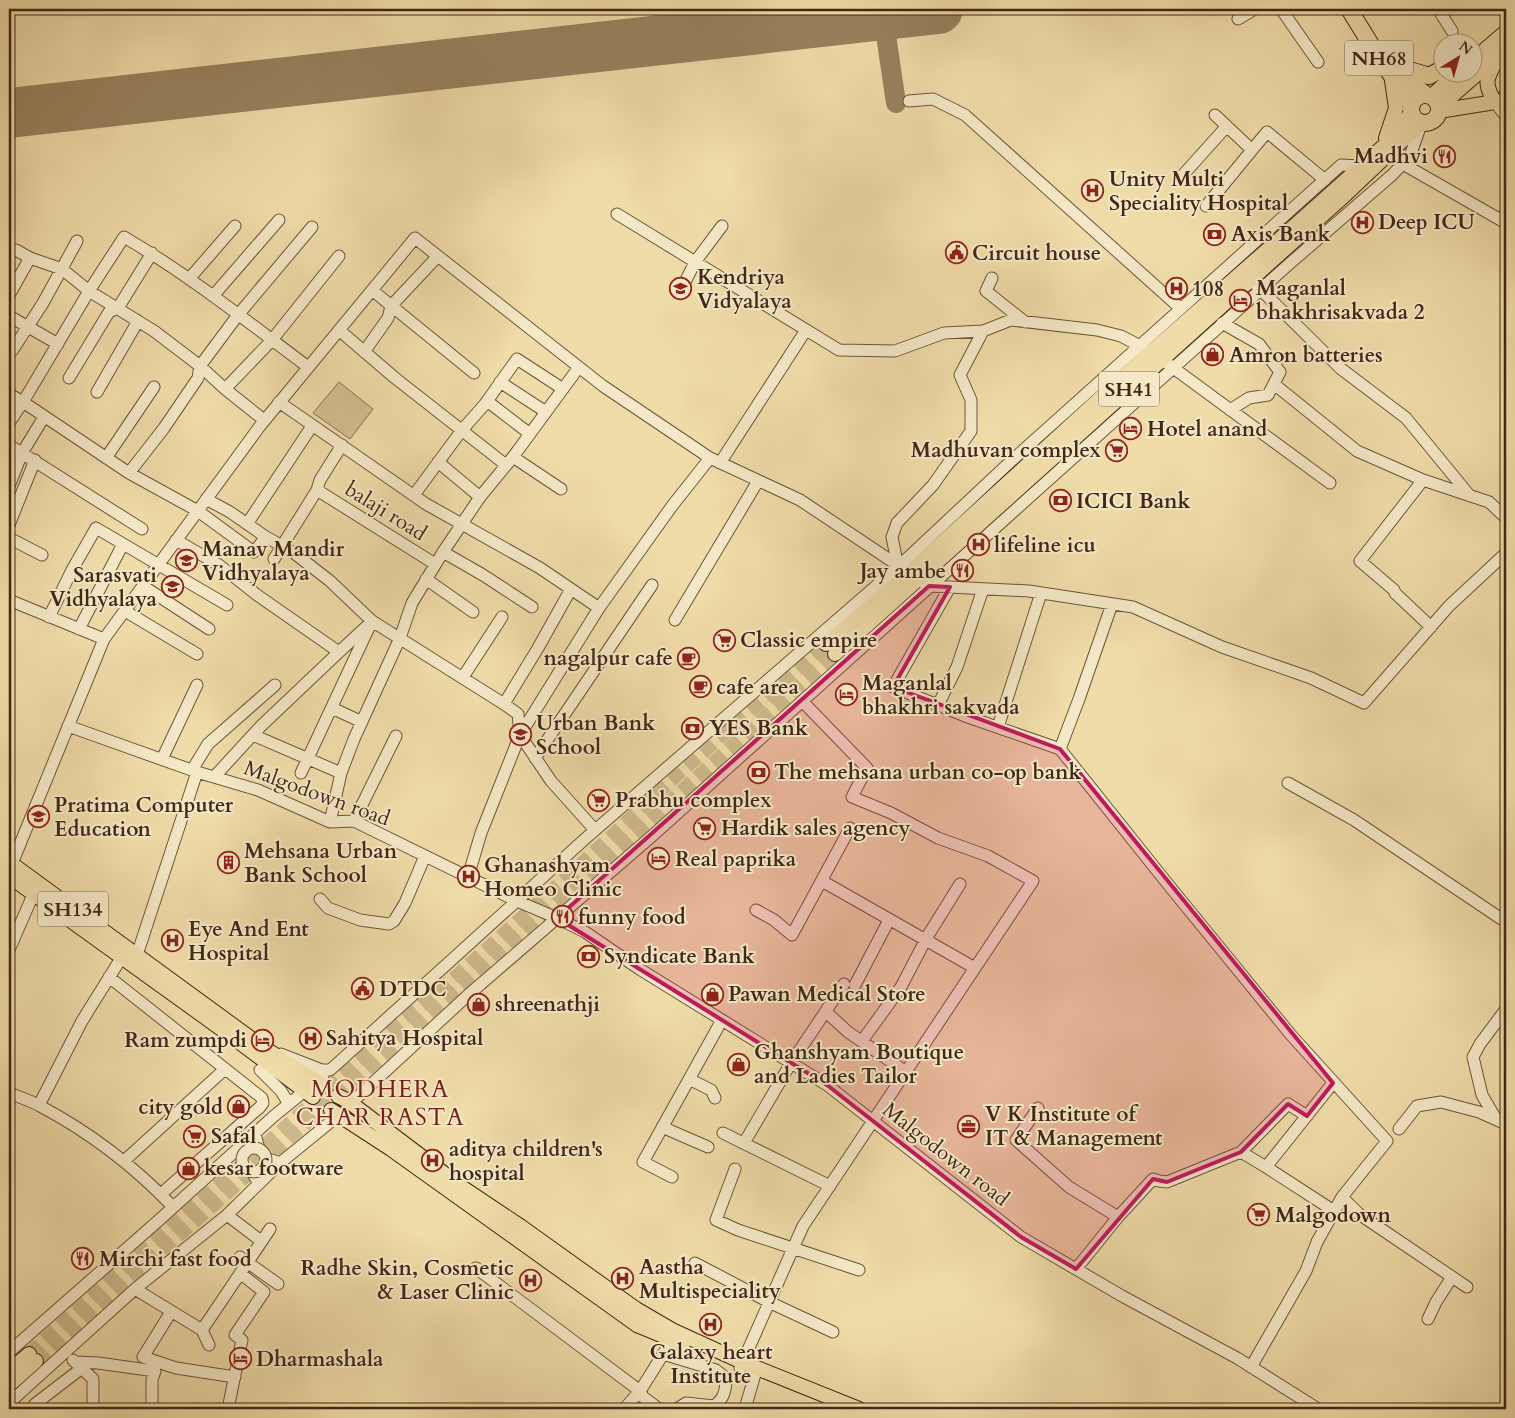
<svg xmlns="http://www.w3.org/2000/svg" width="1515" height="1418" font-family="Cardo,serif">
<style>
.green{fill:#d2bd90;stroke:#8a7252}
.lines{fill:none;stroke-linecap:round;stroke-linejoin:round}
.taxiway{stroke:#98825f;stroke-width:20}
.runway{stroke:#98825f;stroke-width:50}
.major-tunnel{stroke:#cdb88b;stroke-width:14;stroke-dasharray:14 7;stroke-linecap:butt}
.minor-casing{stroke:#6d543a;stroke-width:13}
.major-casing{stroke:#412715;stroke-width:16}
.highway-casing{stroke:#412715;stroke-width:18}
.minor{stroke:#f5e8c7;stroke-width:11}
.major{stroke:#f0dca9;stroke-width:14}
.highway{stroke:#f0dca9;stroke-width:16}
.minor-bridge-casing{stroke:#6d543a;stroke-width:13;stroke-linecap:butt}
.minor-bridge{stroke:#f5e8c7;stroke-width:11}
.marked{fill:#c2185b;fill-opacity:0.2;stroke:#c2185b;stroke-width:4;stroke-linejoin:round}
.labels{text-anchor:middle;stroke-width:4;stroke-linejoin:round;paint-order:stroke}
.shield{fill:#f5e8c7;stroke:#77614a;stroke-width:1}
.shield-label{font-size:20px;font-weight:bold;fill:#412715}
.poi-label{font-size:21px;font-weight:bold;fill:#412715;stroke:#f5e8c7;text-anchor:start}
.street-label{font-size:21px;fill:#412715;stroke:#f5e8c7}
.quarter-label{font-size:24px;letter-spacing:1px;fill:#7a1f14;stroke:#f5e8c7}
</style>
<rect width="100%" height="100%" fill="#f0dca9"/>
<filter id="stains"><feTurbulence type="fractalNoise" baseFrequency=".004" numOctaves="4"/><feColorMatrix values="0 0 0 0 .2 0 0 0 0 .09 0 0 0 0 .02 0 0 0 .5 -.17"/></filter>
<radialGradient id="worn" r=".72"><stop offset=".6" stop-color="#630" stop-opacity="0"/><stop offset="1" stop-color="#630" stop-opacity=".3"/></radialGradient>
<path class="green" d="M339,382L373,409L350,439L313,413Z"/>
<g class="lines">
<path class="taxiway" d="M883,15L896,103"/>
<path class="runway" d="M9,113L938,9"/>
<path class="major-tunnel" d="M29,1354L140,1253L279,1133L382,1039L443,988L572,873L676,776L826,644
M36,1361L634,834L835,654"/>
<defs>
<path id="minor" d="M1281,9L1318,62
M1438,9L1452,31
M1238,19L1255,9
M909,101L933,99L965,115L1180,308
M1495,102L1506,117
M1503,103L1506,91
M1215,115L1252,150L1267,132L1325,180
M1403,164L1506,223
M1182,176L1227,126
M1206,206L1252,150
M617,214L839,350L895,351L944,333L983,331L1011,320L1097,330L1121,336L1144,348
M16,250L30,258L62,269L89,291L154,331L200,366L225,389L264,420
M992,278L986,291L1025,322
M189,279L235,226
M1255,284L1340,368L1406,418L1470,496
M372,290L474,373
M680,292L695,262L722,226
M9,295L30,258
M213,296L279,220
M9,316L58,344
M1222,323L1259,344L1280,372L1268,395L1249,398L1230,410
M339,330L395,378L506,465
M12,351L43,303L77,241
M364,352L388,318L391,306L438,256
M1168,364L1330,483
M69,378L109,312L118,308L152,253
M500,382L546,412
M1274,384L1357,451L1423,480L1489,502L1506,518
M225,389L272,340L339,256
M97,392L138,321
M9,394L23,402L9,423
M487,401L530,434
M279,402L426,504L540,568L599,608
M9,445L142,529
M513,457L561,489
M106,458L154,387
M438,462L480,497
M720,463L806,330
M129,473L164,428L198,378L200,366L238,315L312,227
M1423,480L1360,561L1394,590L1395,593L1431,627
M9,486L22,453L44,417
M317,490L435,564
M414,495L462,430L485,404L517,359L563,389
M206,499L230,512L263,535L294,553L330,581L372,621L504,704L518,714L520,735L481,833L468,877
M247,524L312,426
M9,525L35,460
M266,537L254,552L198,511L129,473L23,402L89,291L124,237C189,275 248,322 308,367
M9,538L42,555
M176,540L219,565L257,595L339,652L261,726L214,777
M443,552L483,575L532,607
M274,559L317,490L320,480L342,445
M898,567L892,537L897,523L933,485L971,431V400L960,375L983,331
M426,579L473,612
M143,586L209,629
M950,587L893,687L965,716L1060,749L1171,888L1291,1035L1387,1141L1342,1197L1317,1242L1306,1271L1251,1367
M9,600L104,639
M125,611L197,654
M49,617L72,570L96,528L227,605
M675,620L758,481
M79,629L123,544
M339,652L367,626
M463,677L502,617
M504,704L538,648L571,589
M938,705L957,667L983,589
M332,708L362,722
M68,726L197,772L258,790L330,822L354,821L517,901L557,918L585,932L641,970L827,1085L1021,1237L1122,1296L1237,1358L1318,1409
M998,727L1041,593
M253,735L341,773
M1060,749L1079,699L1112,604
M535,758L652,585
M162,759L197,685
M192,770L208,744L275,685
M301,773L372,621
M1288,783L1354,820L1506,922
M354,821L396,736
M330,822L341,773L354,739L400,638L412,603L443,552L480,497L513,457L579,367
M595,830L551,781L520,735L599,608L672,506L710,458
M9,871L104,639L260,426L415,238L603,386L710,458L800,500L929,586L1029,591L1133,607L1222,647L1311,678L1364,703L1449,606L1506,553
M822,881L975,968
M320,899L328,908L360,920L389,924L394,921L405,903L425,856
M756,910L774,920L792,935L850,828
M9,950L36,888
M137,955L197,772
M109,977L262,1098L263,1103L260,1107L161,1194
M855,985L889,920
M826,1012L848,1032L906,1072
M862,1041L901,987L927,937L960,884
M281,1054L322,1070H330L339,1062L586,838L898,567L1009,463L1341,165L1360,166
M260,1070L281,1091L289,1104
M689,1079L711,1090L715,1098
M1333,1083L1266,1167L1334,1211
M9,1092C19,1098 30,1100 40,1106C89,1132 135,1167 173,1207
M350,1104L467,996L652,836L1288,265L1392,175L1410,156L1422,122
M39,1105L82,1021L125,952
M1038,1108L1016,1140L1069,1187L1118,1217
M1496,1119L1482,1095L1473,1057L1480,1044L1506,1009
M662,1127L708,1147
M1399,1129L1417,1106L1441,1102L1479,1112L1506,1124
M723,1133L830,1186
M255,1134L259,1149
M744,1143L791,1063L844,984
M1241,1152L1288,1104L1307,1116
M266,1158L280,1163
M124,1161L225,1069
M735,1169L716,1220L738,1230L859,1270
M252,1172L259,1184
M672,1177L643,1162L722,1020
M1342,1197L1359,1214L1467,1287
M227,1215L261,1241
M240,1257L278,1284
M695,1263L769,1302L833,1332
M476,1268L640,1391L624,1409
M1076,1269L1118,1217L1153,1179L1159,1181L1167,1182L1241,1152L1266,1167
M135,1289L202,1330L209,1345
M171,1312L143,1357L176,1368L235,1377
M1428,1319L1436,1302L1452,1277
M202,1330L270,1229
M9,1352L158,1221L274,1116L323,1076
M663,1354L716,1370L726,1378C726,1390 724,1399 714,1406L686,1403L677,1409
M73,1360L93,1379V1409
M76,1362L98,1363L155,1371L152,1380V1409
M740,1368L803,1226L1033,881L988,856L938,838L891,813L852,797L867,768L803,702
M9,1403L135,1289L227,1215L280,1163L339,1115
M36,1409L35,1404L82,1368
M228,1409L242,1340L235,1335L264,1292L240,1273
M659,1409L643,1397L640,1391L672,1340
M745,1409L755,1374"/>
<path id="major" d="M1495,102C1481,80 1489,76 1499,55
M1439,111L1495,102L1506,104
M1386,138L1396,108L1391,74
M826,644L908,574L1141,361L1282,237L1384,146L1412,112
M835,654L1346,194L1422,122
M9,862L264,1048L324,1086
M9,876L234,1038L313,1097
M338,1096L348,1101L463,1188L520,1226L636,1309L672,1330L742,1362L859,1409
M331,1110L391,1149L637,1325L683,1344
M9,1371L29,1354
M9,1385L36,1361"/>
<path id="highway" d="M1349,9L1378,56L1412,105
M1486,50L1506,33
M1391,59L1414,85L1426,95
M1397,66L1429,76L1442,69
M1411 109a14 14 0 1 1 28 0a14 14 0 1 1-28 0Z
M1432,97L1459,72
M1439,106L1506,47"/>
</defs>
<use href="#minor" class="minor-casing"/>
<use href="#major" class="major-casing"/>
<use href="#highway" class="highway-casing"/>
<use href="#minor" class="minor"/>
<use href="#major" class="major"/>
<use href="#highway" class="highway"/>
<defs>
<path id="minor-bridge" d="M242 1160a12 12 0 1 1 24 0a12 12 0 1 1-24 0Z"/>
</defs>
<use href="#minor-bridge" class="minor-bridge-casing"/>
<use href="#minor-bridge" class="minor-bridge"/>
</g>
<path class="marked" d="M929,586L950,587L893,687L1060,749L1333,1083L1307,1116L1288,1104L1241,1152L1167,1182L1153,1179L1076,1269L1021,1237L827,1085L557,918Z"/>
<defs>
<symbol id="restaurant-ring" viewBox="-11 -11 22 22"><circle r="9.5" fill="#f5e8c7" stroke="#8f2418" stroke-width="1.5"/><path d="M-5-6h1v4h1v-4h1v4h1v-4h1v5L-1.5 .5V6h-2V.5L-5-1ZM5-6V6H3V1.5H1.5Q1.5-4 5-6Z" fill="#8f2418"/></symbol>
<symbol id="hospital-ring" viewBox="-11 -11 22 22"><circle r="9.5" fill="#f5e8c7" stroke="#8f2418" stroke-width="1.5"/><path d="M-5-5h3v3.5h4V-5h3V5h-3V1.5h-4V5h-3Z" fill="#8f2418"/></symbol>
<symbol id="bank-ring" viewBox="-11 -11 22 22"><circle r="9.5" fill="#f5e8c7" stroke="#8f2418" stroke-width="1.5"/><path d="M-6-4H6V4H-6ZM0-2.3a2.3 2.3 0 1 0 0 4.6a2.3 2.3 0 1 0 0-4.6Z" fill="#8f2418"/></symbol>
<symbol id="civic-ring" viewBox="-11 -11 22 22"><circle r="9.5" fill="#f5e8c7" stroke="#8f2418" stroke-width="1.5"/><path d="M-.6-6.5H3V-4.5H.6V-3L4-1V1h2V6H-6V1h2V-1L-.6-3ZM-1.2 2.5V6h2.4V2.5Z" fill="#8f2418"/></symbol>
<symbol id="school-ring" viewBox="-11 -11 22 22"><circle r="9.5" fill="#f5e8c7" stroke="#8f2418" stroke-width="1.5"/><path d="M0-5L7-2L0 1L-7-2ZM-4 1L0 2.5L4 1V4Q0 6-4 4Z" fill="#8f2418"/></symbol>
<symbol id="hotel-ring" viewBox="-11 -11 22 22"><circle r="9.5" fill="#f5e8c7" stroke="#8f2418" stroke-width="1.5"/><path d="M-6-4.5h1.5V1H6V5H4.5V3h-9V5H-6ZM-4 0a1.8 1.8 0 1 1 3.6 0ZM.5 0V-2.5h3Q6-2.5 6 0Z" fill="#8f2418"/></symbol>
<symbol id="shop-ring" viewBox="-11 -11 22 22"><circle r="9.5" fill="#f5e8c7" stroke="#8f2418" stroke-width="1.5"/><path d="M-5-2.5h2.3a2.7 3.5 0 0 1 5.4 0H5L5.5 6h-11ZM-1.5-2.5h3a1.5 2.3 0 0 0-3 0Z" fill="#8f2418"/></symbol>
<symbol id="supermarket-ring" viewBox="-11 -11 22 22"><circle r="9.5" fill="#f5e8c7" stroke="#8f2418" stroke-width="1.5"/><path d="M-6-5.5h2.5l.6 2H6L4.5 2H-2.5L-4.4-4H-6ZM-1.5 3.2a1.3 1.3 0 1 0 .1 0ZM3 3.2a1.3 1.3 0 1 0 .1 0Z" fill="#8f2418"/></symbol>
<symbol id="university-ring" viewBox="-11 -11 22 22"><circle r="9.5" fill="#f5e8c7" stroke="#8f2418" stroke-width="1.5"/><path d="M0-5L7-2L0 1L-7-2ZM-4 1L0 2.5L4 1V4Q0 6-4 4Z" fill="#8f2418"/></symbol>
<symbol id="cafe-ring" viewBox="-11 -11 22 22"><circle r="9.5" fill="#f5e8c7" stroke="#8f2418" stroke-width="1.5"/><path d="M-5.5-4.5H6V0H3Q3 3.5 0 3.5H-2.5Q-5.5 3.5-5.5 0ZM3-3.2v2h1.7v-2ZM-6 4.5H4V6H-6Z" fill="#8f2418"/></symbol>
<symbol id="building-ring" viewBox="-11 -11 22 22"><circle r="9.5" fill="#f5e8c7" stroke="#8f2418" stroke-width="1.5"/><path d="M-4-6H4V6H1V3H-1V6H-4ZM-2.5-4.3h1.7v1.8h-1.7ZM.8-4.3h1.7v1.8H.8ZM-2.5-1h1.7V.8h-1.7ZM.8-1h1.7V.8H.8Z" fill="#8f2418"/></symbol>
<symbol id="office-ring" viewBox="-11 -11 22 22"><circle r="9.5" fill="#f5e8c7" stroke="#8f2418" stroke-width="1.5"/><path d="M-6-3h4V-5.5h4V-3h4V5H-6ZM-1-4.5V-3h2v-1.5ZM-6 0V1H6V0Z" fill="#8f2418"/></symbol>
</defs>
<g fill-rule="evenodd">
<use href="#restaurant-ring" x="1432" y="144" width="25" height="25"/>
<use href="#hospital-ring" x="1080" y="178" width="25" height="25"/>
<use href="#hospital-ring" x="1350" y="210" width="25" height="25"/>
<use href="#bank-ring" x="1202" y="222" width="25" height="25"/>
<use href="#civic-ring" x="944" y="240" width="25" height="25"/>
<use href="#school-ring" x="668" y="276" width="25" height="25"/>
<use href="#hospital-ring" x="1164" y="276" width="25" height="25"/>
<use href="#hotel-ring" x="1228" y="288" width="25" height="25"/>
<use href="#shop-ring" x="1200" y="342" width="25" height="25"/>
<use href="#hotel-ring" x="1118" y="416" width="25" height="25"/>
<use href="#supermarket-ring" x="1104" y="438" width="25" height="25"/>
<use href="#bank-ring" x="1048" y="488" width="25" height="25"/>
<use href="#hospital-ring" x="966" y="532" width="25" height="25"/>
<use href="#university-ring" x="174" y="548" width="25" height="25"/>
<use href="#restaurant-ring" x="950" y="558" width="25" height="25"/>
<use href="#university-ring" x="160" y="574" width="25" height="25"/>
<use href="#supermarket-ring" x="712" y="628" width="25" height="25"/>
<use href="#cafe-ring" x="676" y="646" width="25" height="25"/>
<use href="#cafe-ring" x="688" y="674" width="25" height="25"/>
<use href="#hotel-ring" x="834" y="682" width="25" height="25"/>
<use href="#bank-ring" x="680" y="716" width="25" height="25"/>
<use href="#school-ring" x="508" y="722" width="25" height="25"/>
<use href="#bank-ring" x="746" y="760" width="25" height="25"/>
<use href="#supermarket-ring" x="586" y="788" width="25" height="25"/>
<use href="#school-ring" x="26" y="804" width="25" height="25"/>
<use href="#supermarket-ring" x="692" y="816" width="25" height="25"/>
<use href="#hotel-ring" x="646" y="846" width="25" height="25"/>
<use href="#building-ring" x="216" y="850" width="25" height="25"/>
<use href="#hospital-ring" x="456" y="864" width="25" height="25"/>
<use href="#restaurant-ring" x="550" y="904" width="25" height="25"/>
<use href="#hospital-ring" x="160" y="928" width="25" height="25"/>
<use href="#bank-ring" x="576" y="944" width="25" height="25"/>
<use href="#civic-ring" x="350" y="976" width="25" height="25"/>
<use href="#shop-ring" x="700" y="982" width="25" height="25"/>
<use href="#shop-ring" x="466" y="992" width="25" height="25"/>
<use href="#hospital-ring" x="298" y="1026" width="25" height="25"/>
<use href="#hotel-ring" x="250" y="1028" width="25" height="25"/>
<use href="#shop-ring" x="726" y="1052" width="25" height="25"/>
<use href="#shop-ring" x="226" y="1094" width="25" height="25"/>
<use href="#office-ring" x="956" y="1114" width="25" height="25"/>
<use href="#supermarket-ring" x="182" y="1124" width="25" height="25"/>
<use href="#hospital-ring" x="420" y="1148" width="25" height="25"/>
<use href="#shop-ring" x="176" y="1156" width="25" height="25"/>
<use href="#supermarket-ring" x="1246" y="1202" width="25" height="25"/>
<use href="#restaurant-ring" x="70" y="1246" width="25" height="25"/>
<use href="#hospital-ring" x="610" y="1266" width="25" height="25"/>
<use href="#hospital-ring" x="518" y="1268" width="25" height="25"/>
<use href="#hospital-ring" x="698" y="1312" width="25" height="25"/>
<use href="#hotel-ring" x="228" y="1346" width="25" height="25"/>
</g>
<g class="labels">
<g class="shield">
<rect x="1345" y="40.5" width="68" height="35" rx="4"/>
<rect x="1099" y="371.5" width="60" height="35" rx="4"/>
<rect x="38" y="891.5" width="70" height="35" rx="4"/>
</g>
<g class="shield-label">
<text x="1379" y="65">NH68</text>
<text x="1129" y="396">SH41</text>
<text x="73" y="916">SH134</text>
</g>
<g class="poi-label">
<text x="1428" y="163" text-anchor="end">Madhvi</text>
<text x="1109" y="186">Unity Multi<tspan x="1109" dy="24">Speciality Hospital</tspan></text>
<text x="1378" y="229">Deep ICU</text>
<text x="1231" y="241">Axis Bank</text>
<text x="972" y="260">Circuit house</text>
<text x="697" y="284">Kendriya<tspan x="697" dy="24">Vidyalaya</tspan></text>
<text x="1256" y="295">Maganlal<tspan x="1256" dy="24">bhakhrisakvada 2</tspan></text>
<text x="1192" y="296">108</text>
<text x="1229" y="362">Amron batteries</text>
<text x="1147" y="436">Hotel anand</text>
<text x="1101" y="457" text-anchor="end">Madhuvan complex</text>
<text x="1076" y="508">ICICI Bank</text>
<text x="994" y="552">lifeline icu</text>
<text x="202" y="556">Manav Mandir<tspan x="202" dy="24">Vidhyalaya</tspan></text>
<text x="946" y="578" text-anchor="end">Jay ambe</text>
<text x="157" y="582" text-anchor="end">Sarasvati<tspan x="157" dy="24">Vidhyalaya</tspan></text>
<text x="740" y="647">Classic empire</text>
<text x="673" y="665" text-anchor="end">nagalpur cafe</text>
<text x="862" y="690">Maganlal<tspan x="862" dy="24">bhakhri sakvada</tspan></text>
<text x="716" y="694">cafe area</text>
<text x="536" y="730">Urban Bank<tspan x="536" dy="24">School</tspan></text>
<text x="709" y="735">YES Bank</text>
<text x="774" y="779">The mehsana urban co-op bank</text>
<text x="615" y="807">Prabhu complex</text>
<text x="54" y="812">Pratima Computer<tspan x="54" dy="24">Education</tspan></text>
<text x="721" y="835">Hardik sales agency</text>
<text x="244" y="858">Mehsana Urban<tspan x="244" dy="24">Bank School</tspan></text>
<text x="675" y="866">Real paprika</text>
<text x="484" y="872">Ghanashyam<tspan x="484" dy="24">Homeo Clinic</tspan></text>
<text x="578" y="924">funny food</text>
<text x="188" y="936">Eye And Ent<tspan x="188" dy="24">Hospital</tspan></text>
<text x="604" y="963">Syndicate Bank</text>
<text x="379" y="996">DTDC</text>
<text x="728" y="1001">Pawan Medical Store</text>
<text x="495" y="1011">shreenathji</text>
<text x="326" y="1045">Sahitya Hospital</text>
<text x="247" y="1047" text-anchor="end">Ram zumpdi</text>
<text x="754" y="1059">Ghanshyam Boutique<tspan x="754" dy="24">and Ladies Tailor</tspan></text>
<text x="223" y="1114" text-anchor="end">city gold</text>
<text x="985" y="1121">V K Institute of<tspan x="985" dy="24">IT &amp; Management</tspan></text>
<text x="211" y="1143">Safal</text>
<text x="449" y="1156">aditya children's<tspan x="449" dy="24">hospital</tspan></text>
<text x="204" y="1175">kesar footware</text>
<text x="1275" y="1222">Malgodown</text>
<text x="99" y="1266">Mirchi fast food</text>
<text x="639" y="1274">Aastha<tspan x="639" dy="24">Multispeciality</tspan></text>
<text x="514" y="1275" text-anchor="end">Radhe Skin, Cosmetic<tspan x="514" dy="24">&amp; Laser Clinic</tspan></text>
<text x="711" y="1359" text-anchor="middle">Galaxy heart<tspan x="711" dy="24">Institute</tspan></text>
<text x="256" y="1366">Dharmashala</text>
</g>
<g class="street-label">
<text transform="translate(386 511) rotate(32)" y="7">balaji road</text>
<text transform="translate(317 793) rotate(20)" y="7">Malgodown road</text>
<text transform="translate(946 1154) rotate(38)" y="7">Malgodown road</text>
</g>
<g class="quarter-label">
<text x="380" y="1097">MODHERA<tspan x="380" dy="28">CHAR RASTA</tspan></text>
</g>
</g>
<rect width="1515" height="1418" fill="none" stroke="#f0dca9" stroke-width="30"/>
<rect x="10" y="10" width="1495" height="1398" fill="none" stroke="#412715" stroke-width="2.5"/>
<rect x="15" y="15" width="1485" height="1388" fill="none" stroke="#412715"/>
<g transform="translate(1458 58) rotate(37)"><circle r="24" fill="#f5e8c7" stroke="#ad9b80"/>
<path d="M0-4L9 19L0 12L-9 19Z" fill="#8f2418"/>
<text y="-8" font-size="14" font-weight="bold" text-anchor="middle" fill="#412715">N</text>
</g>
<rect width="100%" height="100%" filter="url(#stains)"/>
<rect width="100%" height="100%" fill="url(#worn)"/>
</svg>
